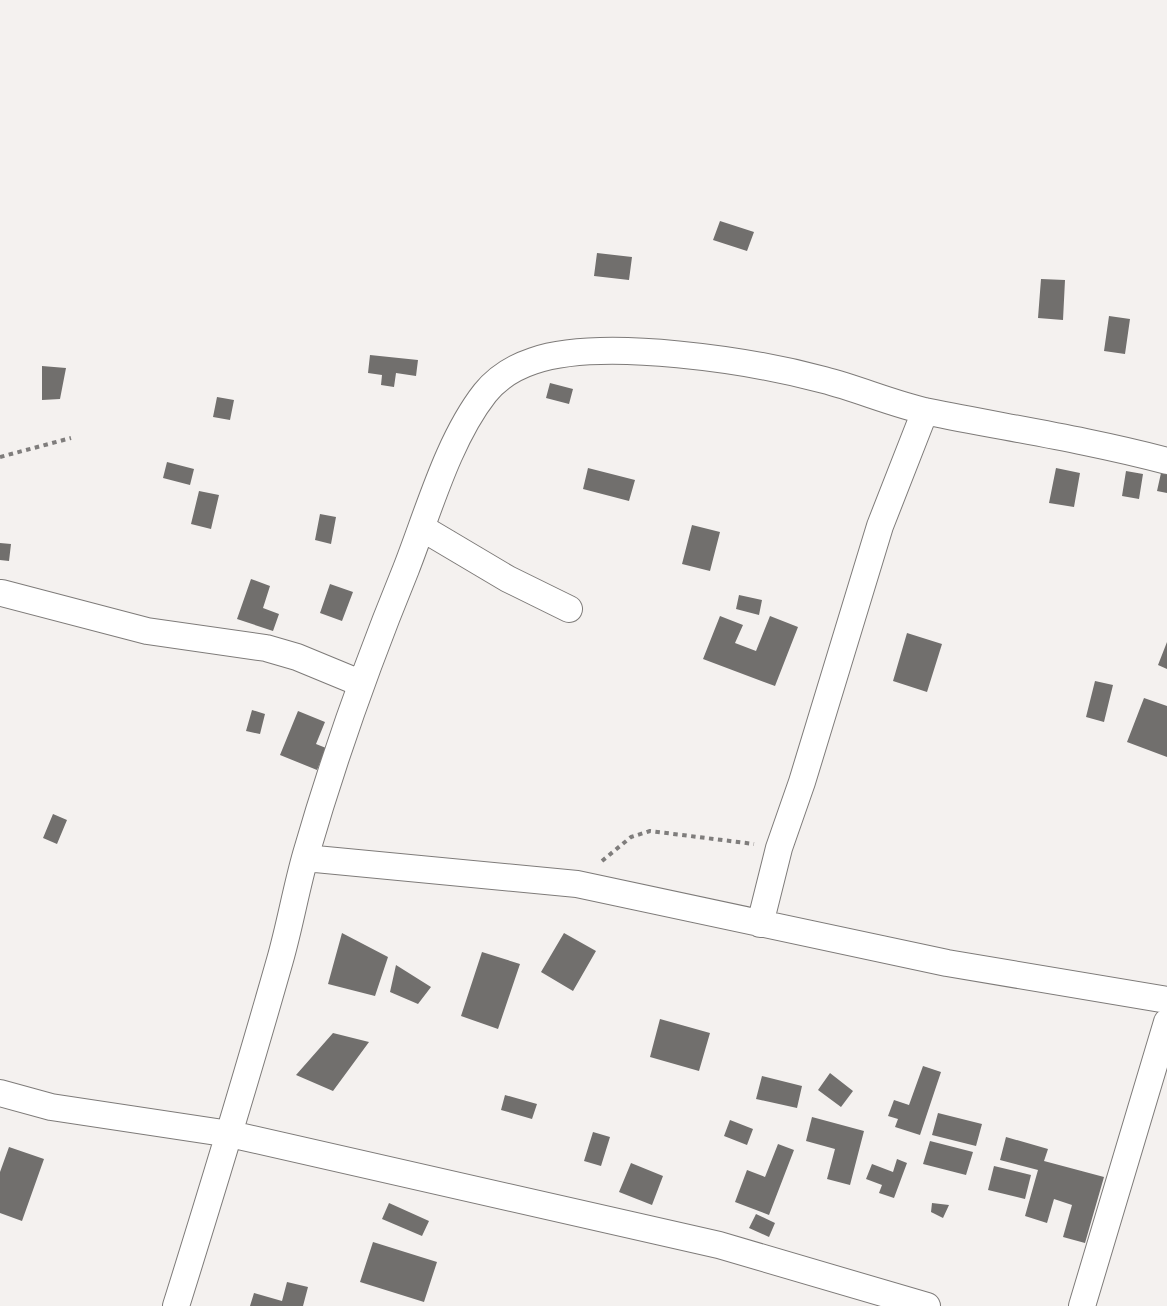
<svg xmlns="http://www.w3.org/2000/svg" width="1167" height="1306" font-family="'DM Sans',sans-serif">
<style>
.building{fill:#716f6d}
.lines{fill:none;stroke-linecap:round;stroke-linejoin:round}
.minor-casing{stroke:#7e7b79;stroke-width:28}
.path{stroke:#7f7d7c;stroke-width:4;stroke-dasharray:4.5 4.5;stroke-linecap:butt}
.minor{stroke:#fff;stroke-width:26}
</style>
<rect width="100%" height="100%" fill="#f4f1ef"/>
<path class="building" d="M720,221L754,232L747,251L713,240Z
M597,253L632,257L629,280L594,276Z
M1041,279L1065,280L1063,320L1038,318Z
M1109,316L1130,319L1125,354L1104,351Z
M370,355L418,360L416,376L396,373L394,387L381,385L382,375L368,373Z
M42,366L66,368L60,399L42,400Z
M550,383L573,389L569,404L546,398Z
M217,397L234,400L230,420L213,417Z
M167,462L194,469L190,485L163,478Z
M588,468L635,480L629,501L583,489Z
M1056,468L1080,473L1074,507L1049,503Z
M1126,471L1143,474L1139,499L1122,496Z
M1161,473L1167,474V493L1157,491Z
M199,491L219,495L211,529L191,524Z
M320,514L336,517L331,544L315,540Z
M692,525L720,532L710,571L682,564Z
M0,543L11,544L9,561L0,560Z
M251,579L270,586L263,608L279,614L273,631L237,619Z
M330,584L353,592L342,621L320,613Z
M739,595L762,600L759,615L736,609Z
M720,616L743,625L735,643L756,651L770,616L798,627L775,686L703,659Z
M907,633L942,644L927,692L893,681Z
M1167,642V669L1158,665Z
M1095,681L1113,685L1104,722L1086,717Z
M1144,698L1167,706V757L1127,742Z
M252,710L265,714L260,734L246,731Z
M298,711L325,722L316,744L326,748L317,770L280,755Z
M53,814L67,820L57,844L43,838Z
M342,933L388,957L375,996L328,984Z
M564,933L596,951L573,991L541,972Z
M482,952L520,964L498,1029L461,1016Z
M396,965L431,987L418,1004L390,992Z
M660,1019L710,1033L699,1071L650,1057Z
M333,1033L369,1042L333,1091L296,1075Z
M923,1066L941,1072L920,1135L895,1127L898,1119L888,1116L894,1100L909,1105Z
M830,1073L853,1091L841,1107L818,1090Z
M762,1076L802,1086L797,1108L756,1099Z
M505,1095L537,1104L532,1119L501,1110Z
M938,1113L982,1124L976,1146L932,1135Z
M812,1117L864,1131L850,1185L827,1179L835,1149L806,1141Z
M730,1120L753,1129L747,1145L724,1136Z
M593,1132L610,1137L601,1166L584,1161Z
M1006,1137L1048,1149L1044,1161L1104,1177L1085,1243L1063,1237L1072,1205L1054,1199L1047,1223L1025,1216L1038,1170L1000,1160Z
M930,1141L973,1152L966,1175L923,1164Z
M778,1144L794,1150L769,1215L735,1202L747,1170L765,1177Z
M9,1147L44,1159L22,1221L0,1213V1172Z
M897,1159L907,1163L894,1198L879,1193L882,1185L866,1179L872,1164L893,1172Z
M631,1163L663,1176L652,1205L619,1192Z
M994,1166L1031,1175L1025,1199L988,1190Z
M389,1203L429,1221L422,1236L382,1219Z
M932,1203L949,1205L943,1218L931,1212Z
M756,1214L775,1223L769,1237L749,1228Z
M373,1242L437,1262L424,1302L360,1282Z
M287,1282L308,1287L303,1306H250L254,1293L282,1301Z"/>
<g class="lines">
<defs>
<path id="minor" d="M422,528L508,579L569,609
M2,593L147,631L266,648L297,657L360,683
M305,858L577,884L947,963L1167,1000
M760,924L779,848L802,782L880,526L925,411
M0,1093L51,1107L230,1134L719,1245L927,1306
M176,1306C212,1191 247,1076 280,960C290,925 296,889 306,854C334,757 368,662 406,569C428,513 448,440 485,393C497,378 515,367 533,361C603,337 753,361 824,380C859,389 893,404 929,412C1008,428 1088,440 1167,461
M1082,1306L1167,1022"/>
</defs>
<use href="#minor" class="minor-casing"/>
<path class="path" d="M0,457L71,438
M602,861L631,837L650,831L754,844"/>
<use href="#minor" class="minor"/>
</g>
</svg>
